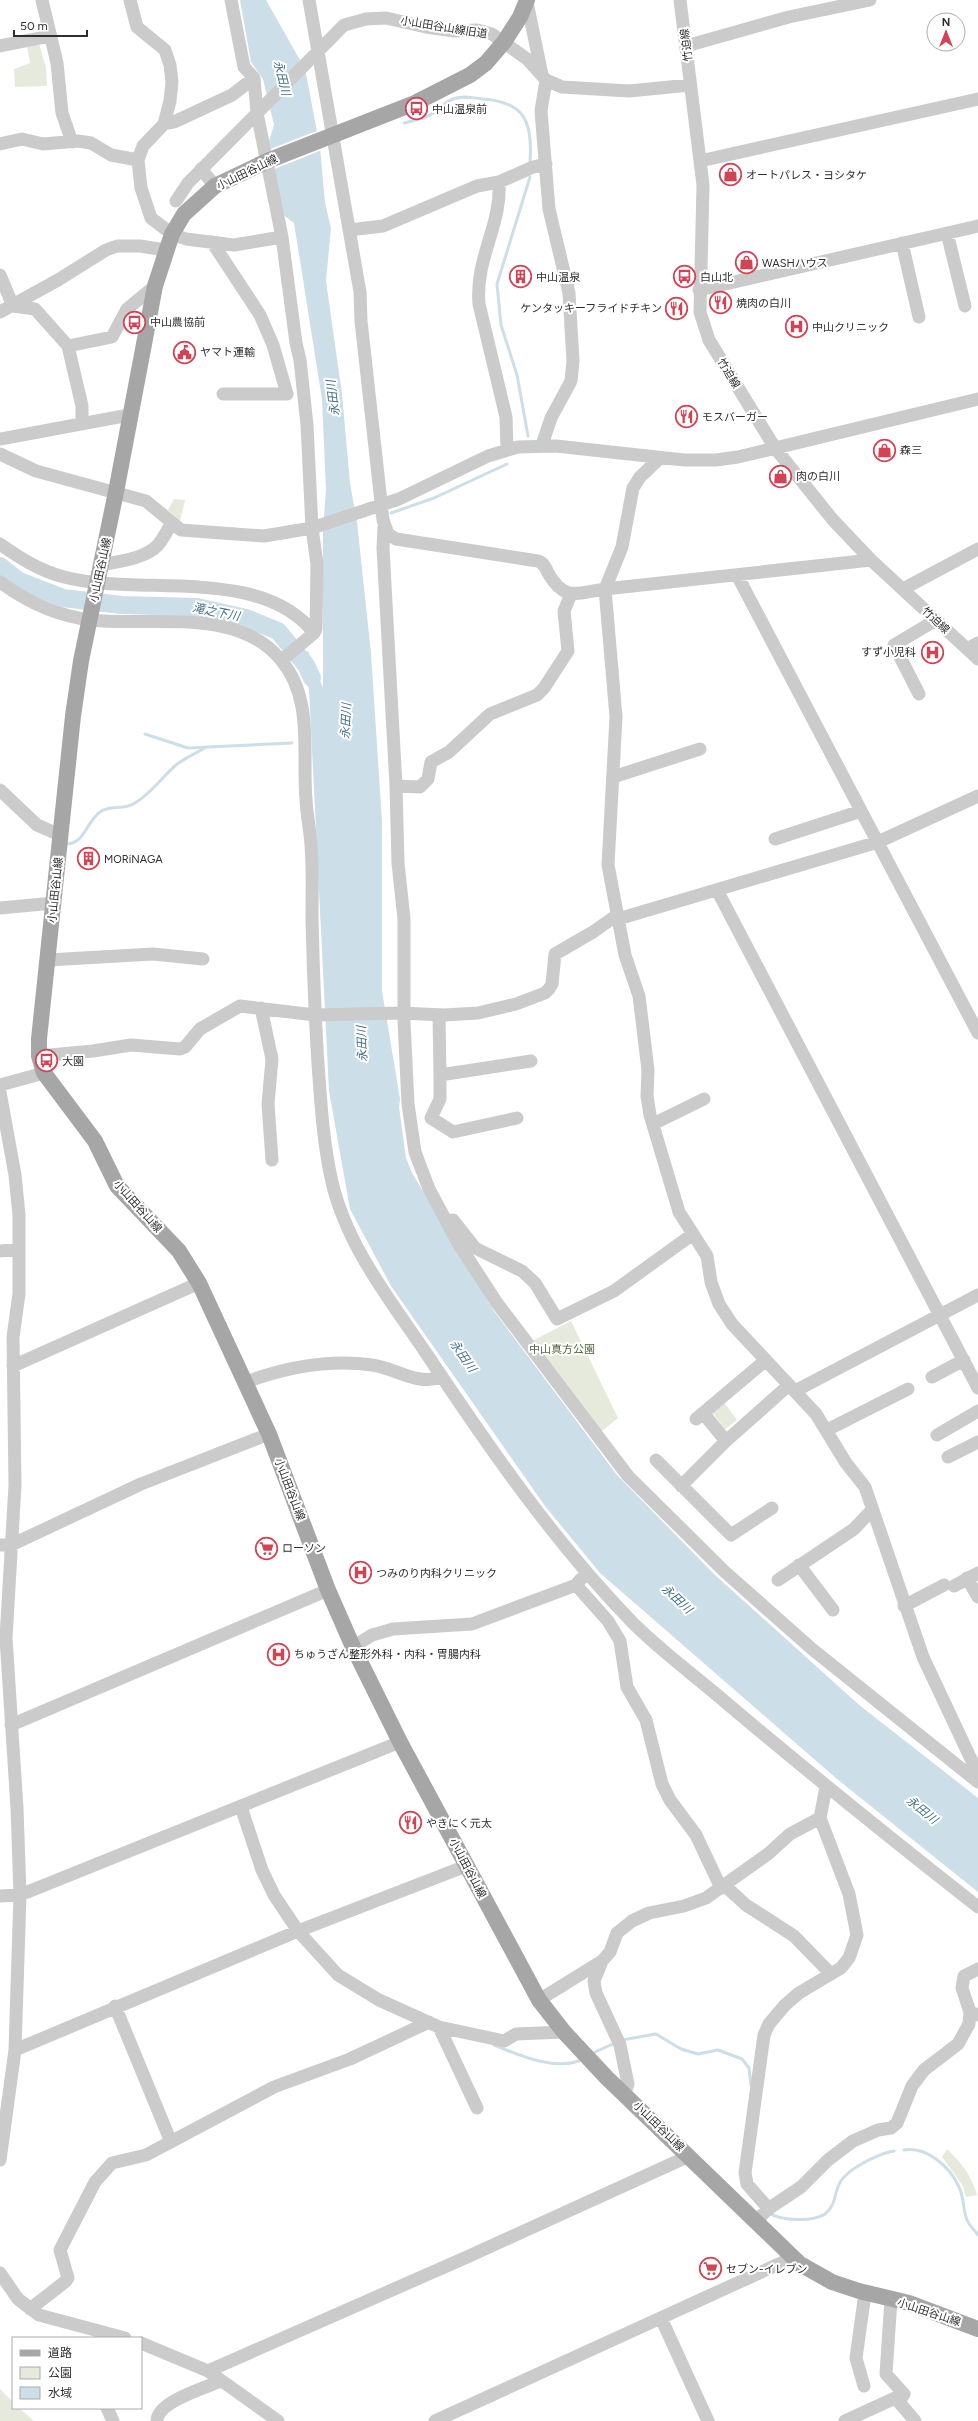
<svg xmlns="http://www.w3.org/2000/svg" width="978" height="2421" font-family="Figtree,'Noto Sans JP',sans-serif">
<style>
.green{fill:#e5eadd}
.water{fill:#ccdee8}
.pier{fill:#fff}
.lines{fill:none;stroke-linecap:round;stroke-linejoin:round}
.stream{stroke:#ccdee8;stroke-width:3}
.river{stroke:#ccdee8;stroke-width:18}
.minor{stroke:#cbcbcb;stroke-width:13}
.major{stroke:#a6a6a6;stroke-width:16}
.labels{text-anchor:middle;stroke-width:4;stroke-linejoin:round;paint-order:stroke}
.street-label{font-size:11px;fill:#2e2e2e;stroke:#fff}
.poi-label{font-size:11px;fill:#2e2e2e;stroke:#fff;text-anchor:start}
.park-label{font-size:11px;fill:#536540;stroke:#fff}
.water-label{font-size:12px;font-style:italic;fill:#457088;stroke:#fff}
</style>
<rect width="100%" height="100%" fill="#fff"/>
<path class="green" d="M39,43L46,68L47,86L15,87L14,69L30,63L27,46Z
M174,499L185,500L180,521L168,510Z
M571,1321L618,1418L597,1435L532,1341Z
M723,1401L737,1420L725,1429L712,1412Z
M947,2149C962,2163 971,2175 977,2195L966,2197L963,2186L942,2157Z
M0,2389L13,2402V2408H19L34,2421H0Z"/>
<path class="water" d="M240,0H266L305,69L320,147L325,203L331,228L326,281L342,394L350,483L357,522L371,653L382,822V991L400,1099L399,1107L406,1158L412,1173L494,1311L617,1475L714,1574L858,1704L978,1798V1892L837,1779L600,1573L545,1506L391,1286L350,1209L329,1091L309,689L297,660L308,651L323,688V530L326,490L322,399L294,223L281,213L269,141L274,125L263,79L251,62Z"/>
<path class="pier" d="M319,130L322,150L272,170L268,150Z"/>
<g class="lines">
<path class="stream" d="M404,123C412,121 423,119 430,115C438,110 445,102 453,99C463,95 473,98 483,99C524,102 533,121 530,161
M528,436L517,375L501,325L497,284L530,177
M391,513L434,498L507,464
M145,734L188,748L292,743
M67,844C85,843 86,822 100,812C109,805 123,810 133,804C149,796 162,777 176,765C185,758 196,753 205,748
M622,2040L656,2034L681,2049L698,2054L718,2050L742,2059L749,2068L751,2086
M494,2045C519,2055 552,2070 579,2061
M595,2052L615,2043
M904,2150C927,2146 950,2167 959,2187C964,2197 963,2210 967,2220C969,2225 975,2231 978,2235
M769,2213C781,2221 813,2222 825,2214C835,2206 834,2197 838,2187C843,2170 878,2154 894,2151"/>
<path class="river" d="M0,566L19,581L63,598L121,605L197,607L246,618L278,631L306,665L312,678"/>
<path class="minor" d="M42,0L57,63L62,113L72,142
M130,0L137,27L165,50L170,65L172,82L170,101L164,124L143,146L138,160L141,188L151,218L172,234L186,239L234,245L282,237
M231,0L244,67L254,78L257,113L282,237L296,343L300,360L307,425L312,528L317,564L316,629L314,633L282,660
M309,0L360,292L361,321L383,520L388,534L396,539L538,561C544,563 546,568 548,573C565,602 576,593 605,589L871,560
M680,0L703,185L700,312L709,340L775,448L833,520L871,560L978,659
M527,2L542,75
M0,46L50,36
M686,46L789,17L870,0
M164,124L174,122L232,95L254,78
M0,144L22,139L43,144L78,141L91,143L111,155L138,160
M700,161L978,99
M201,169L215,186
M499,182C502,225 475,258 479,304L506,417L507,450
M176,201L188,183L344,25L366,19L386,18L426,27L454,31L477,30L492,34L527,59L546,80L562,87L629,91L690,85
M349,230L383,226L477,186L499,182L533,167L546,164
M947,233L965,306
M212,242L260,315L273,345L287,394H223
M902,243L919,317
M0,275L13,306L35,309L68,346L82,406V423
M699,290L978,226
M0,312L58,280L106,250L117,246H140L165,250
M68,346L112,337L127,309L155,286
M0,439L129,415
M542,445L551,418L571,381L573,361L569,293L549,209L541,111L546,80
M0,454L36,471L146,501L181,530L264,536L312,528L399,499L488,456L518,447L556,446L684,460H716L738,457L978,399
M660,458L640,477L633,488L622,547L605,589L616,717L608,865L625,955L639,996L648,1070L647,1096L650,1115L679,1212L707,1256L711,1282L719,1304L732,1324L816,1414L846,1463L865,1487L923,1657L978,1774
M384,527L383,548L396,786L398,863L404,919V1021L408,1104L415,1152L429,1189L458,1243L497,1303L628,1476L725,1572L812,1649L978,1782
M0,544C20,558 40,571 64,577C140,597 261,565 314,633
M102,565C119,561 145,559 158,545C163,539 167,531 171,524
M737,575L978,1033
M0,582C27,602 57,616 91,620C151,627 237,606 281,660C314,699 302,753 306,800C307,816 310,830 311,845C313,870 312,894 312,918C313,967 315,1016 318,1064C321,1104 323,1143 332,1182C347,1247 391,1301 428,1356C490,1449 555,1543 633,1623C663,1653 698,1678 730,1706C812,1775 894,1841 978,1907
M903,589L978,549
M967,649L978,643
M919,694L894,645L936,620
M613,777L700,749
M396,786L420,787L428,779L431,762L449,752L490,714L537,695L544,688L568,651L564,611L571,594
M0,790L37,825L60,835
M775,839L861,811
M717,890L978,1388
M0,908L54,903
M618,919L878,842L978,796
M48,960L153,954L203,959
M261,1008L272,1059L268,1104L272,1160
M439,1015L440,1075L531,1061
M39,1056L93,1051L131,1045L180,1049L185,1047L200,1029L240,1006L315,1015L400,1013L444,1015L478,1013L516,1004L545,993L549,989L552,984L555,954L593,932L617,915
M440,1075V1099L431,1118L453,1132L517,1118
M0,1085L44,1073
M0,1092L15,1175L19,1215V1294L13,1337L15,1485L6,1638L17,1808L20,1895L15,2050L0,2160
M653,1124L704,1099
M453,1220L475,1248L522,1271L535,1283L557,1319L614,1291L693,1234
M0,1251L19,1249
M13,1366L199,1283
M932,1377L964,1360
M246,1382C287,1367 328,1359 372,1365C396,1368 416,1386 442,1377
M795,1391L978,1295
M703,1413L726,1441
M696,1419L766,1360
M827,1430L908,1389
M937,1435L978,1411
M948,1457L978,1442
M656,1460L731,1535L772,1508
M681,1486L726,1441L789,1385
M0,1545H11L141,1484L269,1434
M799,1565L833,1610
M967,1578L978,1597
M778,1580L854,1529L872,1510
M576,1585L608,1621L620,1641L627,1687L646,1720L662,1784L670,1800L696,1835L721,1888
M954,1586L978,1573
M904,1606L944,1585
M353,1647L372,1635L393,1629L472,1624L576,1585L581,1579
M11,1725L328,1590
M241,1807L262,1870L274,1895L298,1931L338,1975L379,2000L439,2027L504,2041L516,2034L564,2032
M724,1885L746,1905L794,1936L831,1974
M0,1896L20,1895L400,1742
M978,1969L964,1976L962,1988L970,2012L978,2015
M539,2000L602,1961
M115,2006L171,2142
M439,2027L477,2108
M15,2050L298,1931L466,1866
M625,2093L628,2084L620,2045L596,1993L594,1981L602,1961L610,1952L617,1933L632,1921L649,1913L684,1906L706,1898L768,1854L790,1834L820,1818
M769,2209L747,2184L745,2173L764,2035L769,2024L785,2005L799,1993L841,1968L849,1958L857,1935L849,1894L820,1818L826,1787
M756,2221L768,2209L801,2187L828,2160L853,2141L878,2130L891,2128L897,2123L912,2086L924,2070L958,2044L969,2024L970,2012
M0,2273L18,2299L39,2315L125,2338
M891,2299L886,2374L904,2394L899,2402L915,2421
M30,2309L66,2281L68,2278L60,2250L95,2182L112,2163L146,2155L274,2087L350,2059L429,2022
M661,2318L708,2421
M141,2343L208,2371L278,2421
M208,2371L467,2257L689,2156
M864,2386L856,2358L865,2293
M107,2408L113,2421
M157,2421C157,2402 204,2388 221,2381
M435,2421L792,2258
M845,2421L904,2394"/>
<path class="major" d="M527,0L520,17L504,42L486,63L470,75L415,103L267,161L215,186L184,214L172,234L155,286L116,492L81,661L73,716L39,1039V1056L44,1073L95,1141L117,1186L179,1251L199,1283L269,1434L328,1590L353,1647L400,1742L539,2000L564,2032L607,2078L800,2264L832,2282L859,2291L909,2303L978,2329"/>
</g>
<defs>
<symbol id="bus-ring" viewBox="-11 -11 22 22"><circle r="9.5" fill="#fff" stroke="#d24353" stroke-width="1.5"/><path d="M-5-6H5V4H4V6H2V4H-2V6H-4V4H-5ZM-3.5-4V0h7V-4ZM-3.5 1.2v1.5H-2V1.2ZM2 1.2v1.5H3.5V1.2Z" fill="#d24353"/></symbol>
<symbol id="shop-ring" viewBox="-11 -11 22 22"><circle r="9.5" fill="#fff" stroke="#d24353" stroke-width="1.5"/><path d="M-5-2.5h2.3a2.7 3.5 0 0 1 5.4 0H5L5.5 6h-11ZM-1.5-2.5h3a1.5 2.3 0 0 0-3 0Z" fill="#d24353"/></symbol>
<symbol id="building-ring" viewBox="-11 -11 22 22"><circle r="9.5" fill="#fff" stroke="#d24353" stroke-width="1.5"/><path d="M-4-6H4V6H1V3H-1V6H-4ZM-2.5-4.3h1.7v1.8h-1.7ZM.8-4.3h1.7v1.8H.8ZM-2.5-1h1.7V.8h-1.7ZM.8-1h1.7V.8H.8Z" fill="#d24353"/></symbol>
<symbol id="restaurant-ring" viewBox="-11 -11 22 22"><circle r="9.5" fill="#fff" stroke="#d24353" stroke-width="1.5"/><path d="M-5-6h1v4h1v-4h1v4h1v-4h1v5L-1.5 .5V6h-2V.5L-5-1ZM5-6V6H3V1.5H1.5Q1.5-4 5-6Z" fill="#d24353"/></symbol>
<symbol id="hospital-ring" viewBox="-11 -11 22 22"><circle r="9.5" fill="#fff" stroke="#d24353" stroke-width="1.5"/><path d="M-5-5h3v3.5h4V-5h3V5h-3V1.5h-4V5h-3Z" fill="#d24353"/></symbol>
<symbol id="civic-ring" viewBox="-11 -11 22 22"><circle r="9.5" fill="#fff" stroke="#d24353" stroke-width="1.5"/><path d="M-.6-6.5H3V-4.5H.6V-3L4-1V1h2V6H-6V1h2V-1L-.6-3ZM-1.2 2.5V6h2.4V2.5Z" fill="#d24353"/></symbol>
<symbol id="supermarket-ring" viewBox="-11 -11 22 22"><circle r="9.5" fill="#fff" stroke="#d24353" stroke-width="1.5"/><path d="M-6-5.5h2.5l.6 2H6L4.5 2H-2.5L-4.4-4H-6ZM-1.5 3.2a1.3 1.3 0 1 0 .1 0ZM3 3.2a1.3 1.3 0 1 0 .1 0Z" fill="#d24353"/></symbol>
</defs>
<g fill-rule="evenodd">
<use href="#bus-ring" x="404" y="96" width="25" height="25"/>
<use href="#shop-ring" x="718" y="162" width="25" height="25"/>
<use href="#shop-ring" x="734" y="250" width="25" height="25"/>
<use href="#building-ring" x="508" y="264" width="25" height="25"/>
<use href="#bus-ring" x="672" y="264" width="25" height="25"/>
<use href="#restaurant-ring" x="708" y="290" width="25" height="25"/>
<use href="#restaurant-ring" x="664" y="296" width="25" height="25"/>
<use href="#bus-ring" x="122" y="310" width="25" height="25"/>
<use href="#hospital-ring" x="784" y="314" width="25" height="25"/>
<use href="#civic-ring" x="172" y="340" width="25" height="25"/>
<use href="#restaurant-ring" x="674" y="404" width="25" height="25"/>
<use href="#shop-ring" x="872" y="438" width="25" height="25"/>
<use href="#shop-ring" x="768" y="464" width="25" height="25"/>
<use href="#hospital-ring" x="920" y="640" width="25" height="25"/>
<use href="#building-ring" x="76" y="846" width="25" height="25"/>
<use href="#bus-ring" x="34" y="1048" width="25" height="25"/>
<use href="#supermarket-ring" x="254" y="1536" width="25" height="25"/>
<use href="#hospital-ring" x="348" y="1560" width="25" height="25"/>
<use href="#hospital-ring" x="266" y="1642" width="25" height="25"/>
<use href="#restaurant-ring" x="398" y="1810" width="25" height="25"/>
<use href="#supermarket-ring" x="698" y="2256" width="25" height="25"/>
</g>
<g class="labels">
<g class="street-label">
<text transform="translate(444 27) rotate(9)" y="4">小山田谷山線旧道</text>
<text transform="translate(686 45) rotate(-97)" y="4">竹迫線</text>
<text transform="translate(247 172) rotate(-26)" y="4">小山田谷山線</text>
<text transform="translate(729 373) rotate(59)" y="4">竹迫線</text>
<text transform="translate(100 570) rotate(-78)" y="4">小山田谷山線</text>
<text transform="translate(936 620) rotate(43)" y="4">竹迫線</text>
<text transform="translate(55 890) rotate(-84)" y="4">小山田谷山線</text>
<text transform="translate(138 1206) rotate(48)" y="4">小山田谷山線</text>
<text transform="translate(290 1489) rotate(69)" y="4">小山田谷山線</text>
<text transform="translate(468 1868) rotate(62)" y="4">小山田谷山線</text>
<text transform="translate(659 2126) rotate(44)" y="4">小山田谷山線</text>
<text transform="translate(929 2312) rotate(18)" y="4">小山田谷山線</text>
</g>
<g class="poi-label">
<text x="432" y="113">中山温泉前</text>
<text x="746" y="179">オートパレス・ヨシタケ</text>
<text x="762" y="267">WASHハウス</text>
<text x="536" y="281">中山温泉</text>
<text x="700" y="281">白山北</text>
<text x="736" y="307">焼肉の白川</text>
<text x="662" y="312" text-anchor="end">ケンタッキーフライドチキン</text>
<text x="150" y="326">中山農協前</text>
<text x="812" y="331">中山クリニック</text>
<text x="200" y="356">ヤマト運輸</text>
<text x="702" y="421">モスバーガー</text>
<text x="900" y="454">森三</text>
<text x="796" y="480">肉の白川</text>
<text x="916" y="656" text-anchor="end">すず小児科</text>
<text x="104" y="863">MORiNAGA</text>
<text x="62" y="1065">大園</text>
<text x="282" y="1552">ローソン</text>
<text x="376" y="1577">つみのり内科クリニック</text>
<text x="294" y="1658">ちゅうざん整形外科・内科・胃腸内科</text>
<text x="426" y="1827">やきにく元太</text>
<text x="726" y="2273">セブン-イレブン</text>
</g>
<g class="park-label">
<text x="562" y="1353">中山真方公園</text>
</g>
<g class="water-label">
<text transform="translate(282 78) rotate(76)" y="4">永田川</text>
<text transform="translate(333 398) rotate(-97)" y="4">永田川</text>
<text transform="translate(216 612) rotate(11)" y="4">滝之下川</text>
<text transform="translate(346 721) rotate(-88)" y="4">永田川</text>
<text transform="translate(362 1044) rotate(-92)" y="4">永田川</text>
<text transform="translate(463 1356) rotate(55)" y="4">永田川</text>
<text transform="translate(677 1599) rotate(43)" y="4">永田川</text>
<text transform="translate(922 1810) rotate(39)" y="4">永田川</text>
</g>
</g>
<rect x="12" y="2337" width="130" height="72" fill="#ffffff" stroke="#ababab"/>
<rect x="20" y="2350" width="20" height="6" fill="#a6a6a6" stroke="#ababab"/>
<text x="48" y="2357" font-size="12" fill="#2e2e2e">道路</text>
<rect x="20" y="2367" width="20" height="12" fill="#e5eadd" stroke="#ababab"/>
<text x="48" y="2377" font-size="12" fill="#2e2e2e">公園</text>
<rect x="20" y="2387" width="20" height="12" fill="#ccdee8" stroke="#ababab"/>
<text x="48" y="2397" font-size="12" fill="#2e2e2e">水域</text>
<g transform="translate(946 32)"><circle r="19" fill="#ffffff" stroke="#ababab"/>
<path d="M0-3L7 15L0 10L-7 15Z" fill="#d24353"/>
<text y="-6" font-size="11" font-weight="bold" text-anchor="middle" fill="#2e2e2e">N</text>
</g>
<path d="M14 30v6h73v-6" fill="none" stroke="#2e2e2e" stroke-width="2"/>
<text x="20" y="30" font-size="12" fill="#2e2e2e" stroke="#ffffff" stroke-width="3" paint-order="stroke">50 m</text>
</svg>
